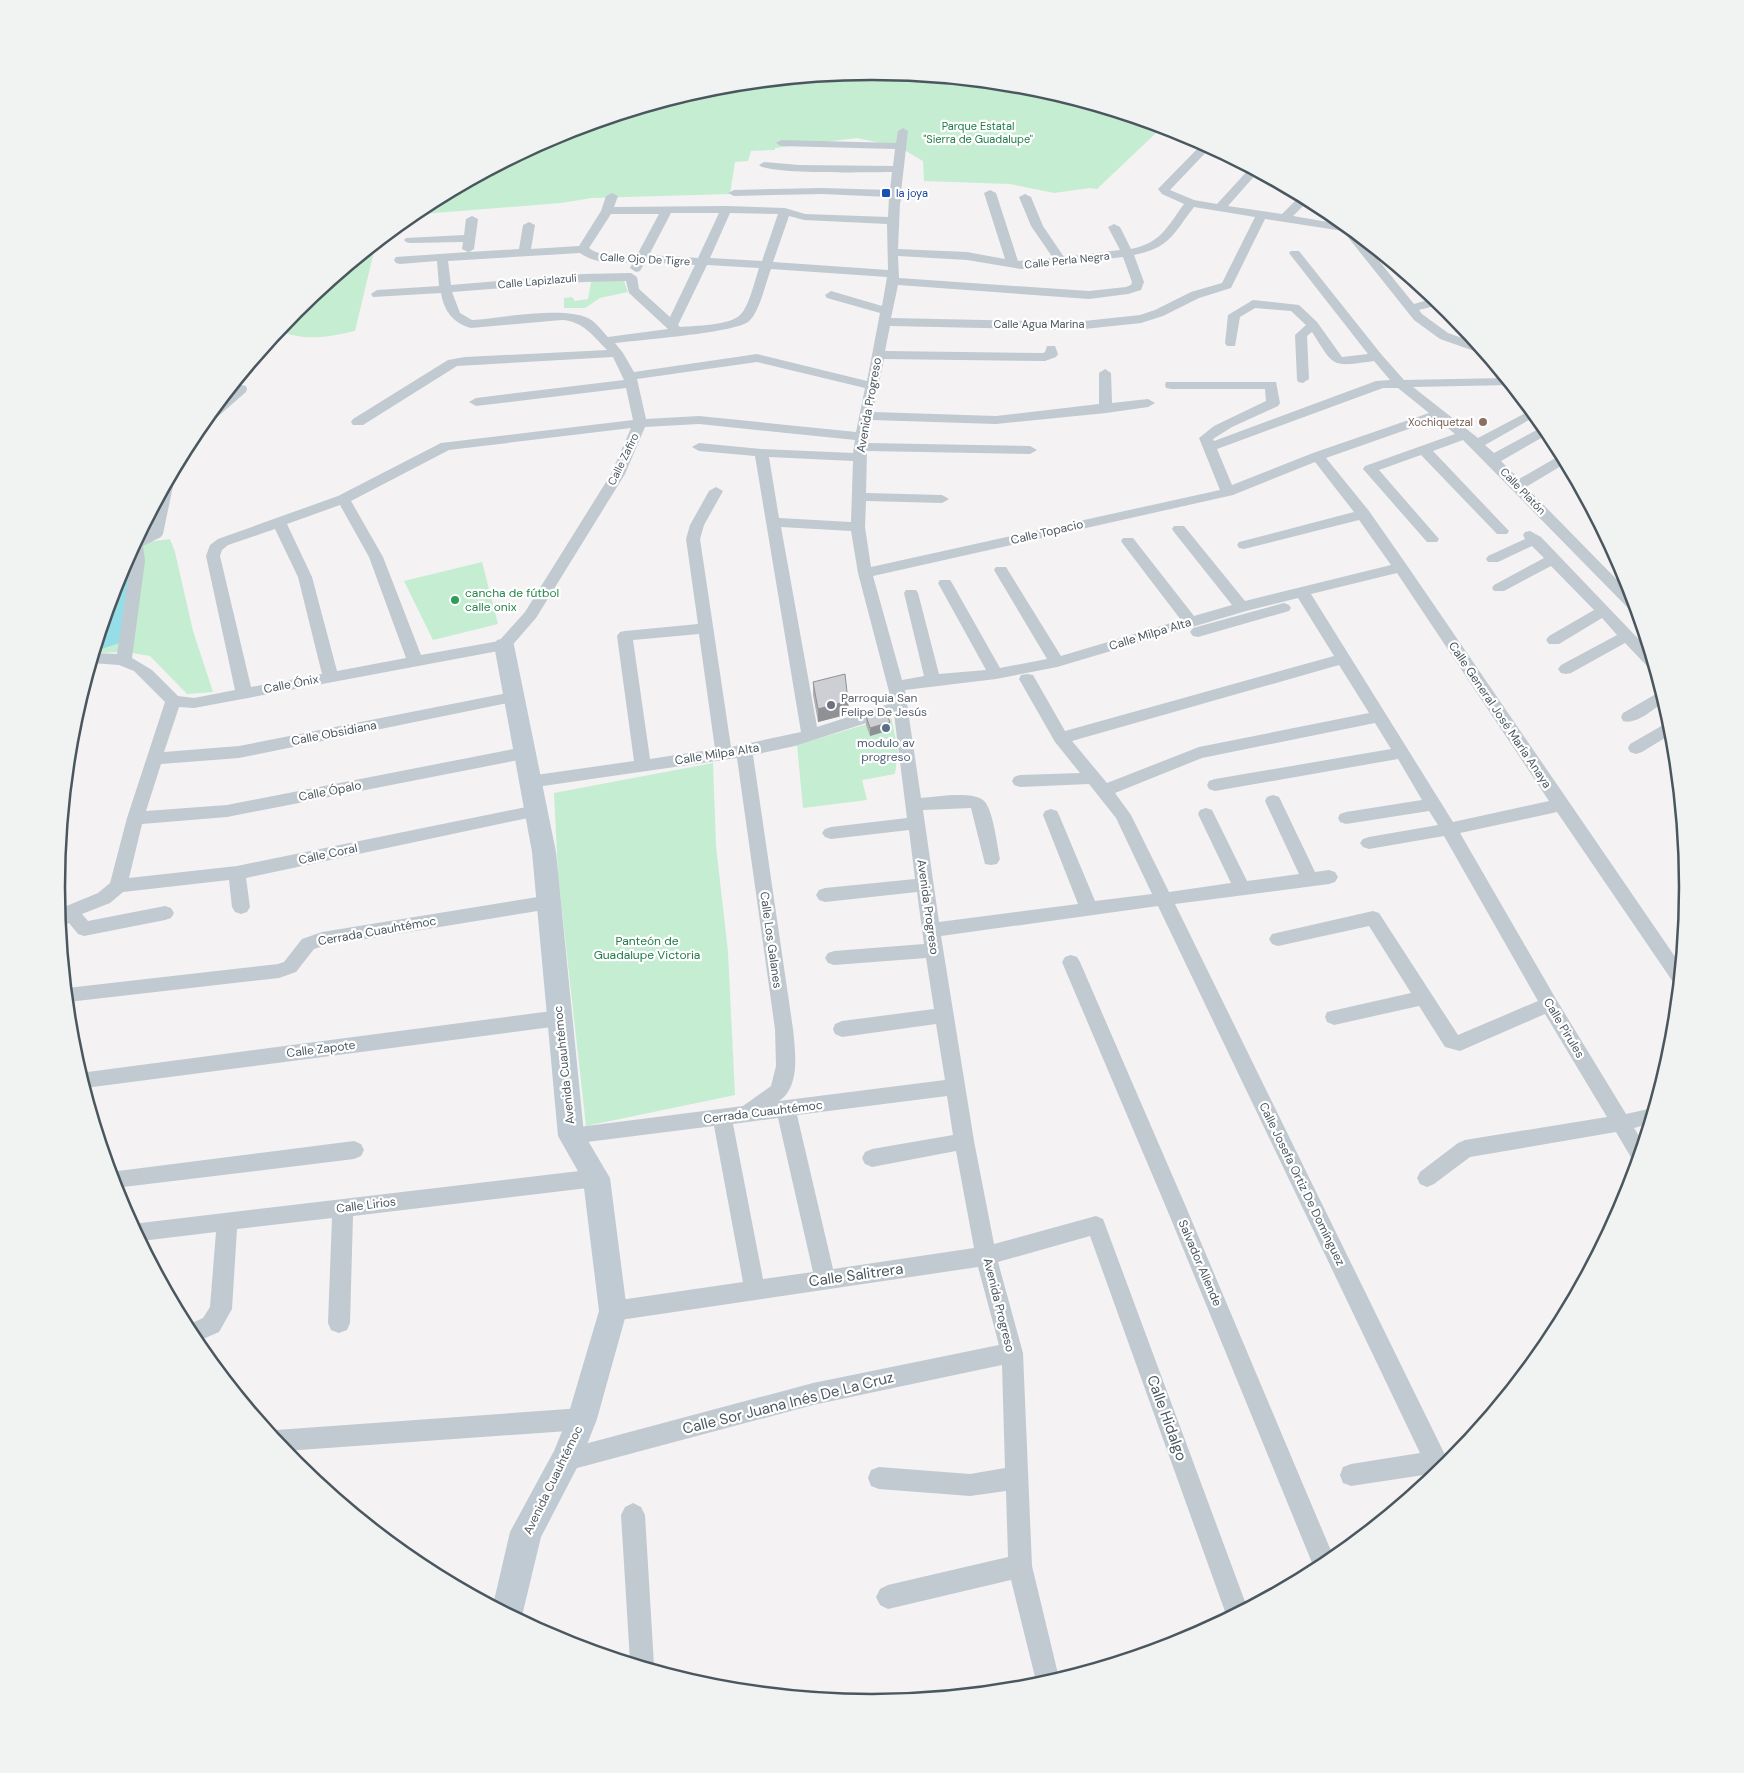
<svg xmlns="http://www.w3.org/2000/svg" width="1744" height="1773" font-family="'DM Sans',sans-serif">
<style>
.green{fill:#c5edd1}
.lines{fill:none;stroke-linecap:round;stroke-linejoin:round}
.river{fill:#95dde7;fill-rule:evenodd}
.street{fill:#c1cad0;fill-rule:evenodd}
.secondary{fill:#c0cad2;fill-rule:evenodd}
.wall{fill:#b0b2b6}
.shaded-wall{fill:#909194}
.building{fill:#cdcfd4;stroke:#909194}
.transit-dot{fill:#1a4fb4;stroke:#fff;stroke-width:2}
.education-dot{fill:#8d6e63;stroke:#fff;stroke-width:2}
.leisure-dot{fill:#2e9e5b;stroke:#fff;stroke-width:2}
.worship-dot{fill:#6b7280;stroke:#fff;stroke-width:2}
.service-dot{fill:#5c6f8a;stroke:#fff;stroke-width:2}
.labels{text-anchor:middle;stroke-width:4.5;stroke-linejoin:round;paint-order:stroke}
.far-park-label{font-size:11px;fill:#1e7d46;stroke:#fff}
.far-transit-label{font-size:11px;fill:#164399;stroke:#fff;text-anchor:start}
.far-street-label{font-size:11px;fill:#4b575f;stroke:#fff}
.far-education-label{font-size:11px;fill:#785e54;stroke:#fff;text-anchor:end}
.street-label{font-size:12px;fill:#4b575f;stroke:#fff}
.leisure-label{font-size:12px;fill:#27864d;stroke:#fff;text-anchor:start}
.worship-label{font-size:12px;fill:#5b616d;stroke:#fff;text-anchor:start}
.service-label{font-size:12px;fill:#4e5e75;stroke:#fff}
.park-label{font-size:12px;fill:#1e7d46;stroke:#fff}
.near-street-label{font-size:15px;fill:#4b575f;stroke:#fff}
.rim{fill:none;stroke:#4b575f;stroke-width:2.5}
</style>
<rect width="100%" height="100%" fill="#f4f2f3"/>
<path class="green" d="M872,71L1031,86L1164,127L1157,132L1097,189L1090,188L1054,193L1010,184L924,181L923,161L899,147L857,138L775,148V150L751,151L748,161L735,162L730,194L592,198L561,203L410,215L419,208L560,133L713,86Z
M376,243L355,331C327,337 306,342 278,330L295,309Z
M595,281H624L628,292L600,298L585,308H564V298L572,297L575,301L588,299L591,282Z
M149,536L148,542L170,539L175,552L193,631L213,692L187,694L150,656L126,652L95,653L118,574L138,538Z
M482,562L498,624L433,640L404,581Z
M891,717L898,749L895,774L862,780L867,800L803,808L797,745Z
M713,763L716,846L728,952L735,1095L586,1126L558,875L554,793Z"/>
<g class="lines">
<path class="river" d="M123,566L134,569L137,574L126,637L123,642L95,651L100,634L104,633L110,602Z"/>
<path class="street" d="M903,128L908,131L901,192L903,194L900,203L898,249L967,252L1005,259L984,193L990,190L996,193L1018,261L1053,258L1031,226L1019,197L1025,194L1031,197L1043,226L1064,257L1120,250L1108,227L1114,224L1120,227L1131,249C1161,243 1167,227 1184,204L1162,194L1158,189L1203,143L1211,147L1170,190L1194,200L1217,204L1250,168L1258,172L1228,206L1282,214L1301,195L1309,200L1293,216L1345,225L1358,235L1414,304L1435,298L1442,304L1419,310L1422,314L1448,333L1476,343L1484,352H1477L1440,339L1414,320L1343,231L1265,219L1231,288L1199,298L1163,316L1141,323L1075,330L890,326L885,351L1043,353L1045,352L1047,346H1055L1058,354L1056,357L1045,361L884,359L873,412L996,416L1099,404V373L1105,369L1111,373L1112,403L1148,399L1155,403L1148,407L1106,413L996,424L872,420L868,443L1030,446L1037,450L1030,454L867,451L866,493L942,495L949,499L942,503L866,501L865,527L871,567L1220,490L1199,438L1214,426L1266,401L1265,389H1171L1166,388L1165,385L1166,382H1276L1280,403L1278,406L1232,427L1213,439L1214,441L1376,381L1390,380L1374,361C1331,367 1335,368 1312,332L1307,336L1309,379L1303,383L1298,382L1297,379L1295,335L1306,325L1291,311L1255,308L1240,317L1235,346H1227L1225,343L1228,315L1253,300L1299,305L1317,322L1342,357L1368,354L1289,253L1291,251H1299L1381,354L1404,380L1505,378L1511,385L1413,387L1478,438L1531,410L1536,416L1485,445L1494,453L1544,426L1550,433L1501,461L1519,479L1559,456L1562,455L1566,463L1526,487L1632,595L1637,612L1631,611L1463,440L1433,451L1509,531L1507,534H1497L1421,455L1379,470L1439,539L1437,542H1427L1363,469L1365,466L1455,434L1437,419L1326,458L1369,511L1406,564L1680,964L1678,984L1673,982L1557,812L1460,833L1556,999L1626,1114L1653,1108L1648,1124L1634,1128L1643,1142L1637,1161L1632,1159L1616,1132L1470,1157L1434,1184L1427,1187L1420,1184L1417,1178L1420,1172L1458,1143L1465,1140L1607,1117L1545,1014L1460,1051L1445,1047L1419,1006L1334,1025L1327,1022L1325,1017L1327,1012L1411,993L1369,926L1278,946L1272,944L1269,939L1272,934L1373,911L1379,913L1458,1035L1538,1001L1444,836L1369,849L1363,847L1360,843L1363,839L1369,837L1438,825L1429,811L1346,824L1340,822L1338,818L1340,814L1346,812L1422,800L1398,759L1215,791L1209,789L1207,785L1209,781L1215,779L1391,749L1375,723L1202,758L1115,793L1131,815L1169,892L1231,883L1198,814L1200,810L1206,808L1212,810L1214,814L1247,881L1299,874L1265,801L1267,797L1273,795L1279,797L1281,801L1315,872L1329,870L1335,872L1338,877L1335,882L1329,884L1175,904L1449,1463L1432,1477L1430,1474L1351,1486L1343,1483L1340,1475L1343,1467L1351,1464L1420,1453L1158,906L941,936L974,1141L994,1244L1096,1216L1103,1219L1247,1607L1227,1617L1090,1236L998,1262L1023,1353L1032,1566L1059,1678L1037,1685L1011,1580L888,1609L880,1605L876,1597L880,1589L888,1585L1008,1557L1006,1491L970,1496L879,1489L871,1486L868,1478L871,1470L879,1467L970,1474L1005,1468L1002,1365L813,1405L566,1471L558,1468L555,1460L558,1452L566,1449L813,1383L999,1345L978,1267L613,1321L605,1318L602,1311L605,1304L613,1301L743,1282L714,1126L571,1144L564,1142L561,1136L564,1130L571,1128L743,1106L771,1086L776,1066L775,1029L737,758L529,788L523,786L521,782L523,778L529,776L634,761L617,636L620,632L625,631L698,624L686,539L690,525L709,491L716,487L723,491L704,525L700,539L731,747L801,732L755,456L699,451L692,447L699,443L761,449L853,453L855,440L699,424L645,427L625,474L536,618L509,649L194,708L179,707L164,752L239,746L513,692L519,693L521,697L519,701L513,702L239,758L161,764L146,811L227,805L524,747L530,749L532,753L530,757L524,759L227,817L142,824L129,878L237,866L536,805L542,807L544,811L542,815L246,878L250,907L247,912L241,914L235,912L232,907L229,880L123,892L110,903L82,914L88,921L165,906L171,908L174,913L171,918L165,920L84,936L78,934L69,923L60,927L59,911L64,907L98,893L110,883L127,818L165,702L134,671L119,665L92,663L95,653L117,654L131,561C128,547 137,537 149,532L155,506L168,482L173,486L163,534L161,537L143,546L145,561L132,658L152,670L178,696L194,698L235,690L206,556L210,545L218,539L338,496L441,443L633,420L626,388L476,406L469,402L476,398L624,380L613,357L457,366L363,425H353L351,422L353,419L448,360L465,357L607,350C593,336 583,321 562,320L471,328C453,323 444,311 441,293L373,297L371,294L377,290L439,286L437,261L400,264L396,263L394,260L396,257L468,252L462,249L463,242L410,243L406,242L404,240L406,238L464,235L466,219L472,216L478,219L474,249L469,252L519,249L523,225L529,222L535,225L531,249L579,246L601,211L606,196L612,193L618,196L614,207L726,206L785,208L805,214L888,217L889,197L822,194L734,196L728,193L734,190L822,188L890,190L892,172C872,172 768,175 759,165L764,162L799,165L893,166L895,149L781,146L776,143L781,140L896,143L898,131ZM1194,207L1255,217L1222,283L1191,292L1155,310L1140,315L1075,322L891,318L898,285L1089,299L1128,294L1141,290L1144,282L1134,255C1170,248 1173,234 1194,207ZM671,213H719L698,258L649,255ZM730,213L778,214L762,261L710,258ZM611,214H659L637,255C623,255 601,258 589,248ZM789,216L804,220L887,224L888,270L773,262ZM580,253C594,264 616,263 633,262L630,268L636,272L640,271L645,262L695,265L670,317L639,289L637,277L631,273L584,274L451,285L448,261ZM898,256L967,260L1021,269L1123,257L1132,282L1131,285L1126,287L1089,291L899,278ZM707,265L759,268C755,280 749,307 740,315C731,325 694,326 680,327L678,325ZM771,269L887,277L882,306L831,291L825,295L827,298L880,313L867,381L757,354L634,372L623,353L615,343C639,340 732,333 748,322C759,314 766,282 771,269ZM626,281L629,293L668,329L608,337C602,331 596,322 588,318C562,306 502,318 472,320L460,313L452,292L584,282ZM757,362L865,388L856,432L699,416L646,419L637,379ZM1383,388H1398L1429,413L1313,453L1232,485L1217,449ZM631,428L611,474L525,612L499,641L421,655L383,557L351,501L449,450ZM769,457L853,461L851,522L779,518ZM1315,462L1354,512L1239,542L1237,545L1239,548L1244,549L1359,520L1391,565L1245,601L1184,526H1174L1172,529L1174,532L1232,605L1194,616L1133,538H1123L1121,541L1123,544L1181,620L1061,656L1006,567H996L994,570L1047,659L1000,668L952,583L950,580H940L938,583L986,670L939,674L918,593L916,590H906L904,593L924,676L902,680L873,576L1233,495ZM340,505L369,557L406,658L337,671L312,577L287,524ZM781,527L851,531L858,573L892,703L817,727ZM275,529L298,577L322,674L251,687L220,556L222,550L228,545ZM1397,573L1549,801L1453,822L1311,594ZM1298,598L1334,656L1065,731L1033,675L1027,674L1021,675L1019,679L1055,742L1080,773L1020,775L1014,777L1012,781L1014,785L1020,787L1089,784L1116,818L1152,894L1095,901L1059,815L1057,811L1051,809L1045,811L1043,815L1078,904L939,922L923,810L971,808L985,864L991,865L997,864L1000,859C997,846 993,807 983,800C970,791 937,797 921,798L905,690L996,679L1057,667L1246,611ZM699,634L715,749L650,759L633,640ZM1339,665L1369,713L1199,747L1107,783L1072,741ZM894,714L907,818L831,827L825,829L822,833L825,837L831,839L909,830L915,879L825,888L819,890L816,895L819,900L825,902L917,892L924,944L834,951L828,953L825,958L828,963L834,965L926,958L934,1009L842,1021L835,1024L833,1029L835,1034L842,1037L936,1024L945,1080L779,1101C801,1086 795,1051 793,1029L753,755L795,746ZM947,1096L953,1135L872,1149L865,1152L862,1158L865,1164L872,1167L956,1151L974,1248L833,1269L797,1115ZM778,1118L813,1272L763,1279L733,1124Z
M241,385L246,386L247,389L246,392L208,425H200C211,413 224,389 241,385Z
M1530,531L1541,537L1648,649L1654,667L1647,666L1625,643L1571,673L1566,674L1561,673L1558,669L1561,665L1617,635L1602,618L1559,644H1549L1546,640L1549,636L1594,610L1551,566L1504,591H1494L1492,588L1494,585L1544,558L1532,546L1498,562H1488L1486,559L1488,556L1525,539L1523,535L1525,532Z
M1284,603L1289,605L1291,608L1289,611L1198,637L1193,636L1190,632L1193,628Z
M1661,691L1664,702C1653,709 1637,725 1623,721L1621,717L1623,713Z
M1670,721L1673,733L1642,752L1636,754L1630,752L1628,748L1630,744Z
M550,895L556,897L559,902L556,907L550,909L323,946L314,949L296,972L279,978L68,1002L67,988L278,964L284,962L302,939L322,932Z
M1071,955L1077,957L1080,962L1186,1207L1334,1558L1315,1570L1166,1207L1062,962L1065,957Z
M559,1010L566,1013L568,1018L566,1023L559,1026L85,1088L80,1073Z
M354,1141L361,1144L364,1150L361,1156L354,1159L115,1188L110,1172Z
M596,1169L603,1172L606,1178L603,1184L596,1187L353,1216L350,1323L347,1330L339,1333L331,1330L328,1323L332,1218L237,1229L232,1309L219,1332L196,1342L186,1326L203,1318L210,1307L216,1232L141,1241L132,1224Z
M582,1408L590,1411L593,1419L590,1427L582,1430L285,1451L270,1433L276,1430Z
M633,1503L641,1507L645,1515L654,1665L653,1668L630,1661L621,1515L625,1507Z"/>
<path class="secondary" d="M504,638L511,640L514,645L556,852L584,1134L610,1178L627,1311L597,1419L581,1460L541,1537L521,1620L493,1605L510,1532L554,1451L567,1419L599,1311L583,1180L558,1136L532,852L494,645L497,640Z"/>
</g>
<path class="wall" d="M813,682L848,701L849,714L818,722L813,695Z
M866,716L890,722V730L870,736L866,725Z"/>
<path class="shaded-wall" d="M848,701L849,714L818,722V709Z
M890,722V730L870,736V728Z"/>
<path class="building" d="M845,674L848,701L818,709L813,682Z
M885,711L890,722L870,728L866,716Z"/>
<rect class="transit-dot" x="881" y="188" width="10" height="10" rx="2.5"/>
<circle class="education-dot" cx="1483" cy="422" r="5"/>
<circle class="leisure-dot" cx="455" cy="600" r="5"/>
<circle class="worship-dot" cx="831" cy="705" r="5"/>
<circle class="service-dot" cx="886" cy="728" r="5"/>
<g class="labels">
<g class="far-park-label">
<text x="978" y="130">Parque Estatal<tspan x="978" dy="13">"Sierra de Guadalupe"</tspan></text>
</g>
<g class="far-transit-label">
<text x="896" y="197">la joya</text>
</g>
<g class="far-street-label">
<text transform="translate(645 259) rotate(3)" y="4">Calle Ojo De Tigre</text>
<text transform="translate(1067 260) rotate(-6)" y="4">Calle Perla Negra</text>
<text transform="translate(537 281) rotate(-5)" y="4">Calle Lapizlazuli</text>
<text x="1039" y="328">Calle Agua Marina</text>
<text transform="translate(623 459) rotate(-64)" y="4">Calle Zafiro</text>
<text transform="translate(1523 491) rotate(46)" y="4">Calle Platón</text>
</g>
<g class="far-education-label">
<text x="1473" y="426">Xochiquetzal</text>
</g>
<g class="street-label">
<text transform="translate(869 405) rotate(-80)" y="4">Avenida Progreso</text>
<text transform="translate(1047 532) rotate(-13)" y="4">Calle Topacio</text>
<text transform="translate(1150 634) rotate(-17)" y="4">Calle Milpa Alta</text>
<text transform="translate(291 684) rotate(-11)" y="4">Calle Ónix</text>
<text transform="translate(1500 715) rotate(56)" y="4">Calle General José María Anaya</text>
<text transform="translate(334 733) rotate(-11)" y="4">Calle Obsidiana</text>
<text transform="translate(717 754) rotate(-9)" y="4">Calle Milpa Alta</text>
<text transform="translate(330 791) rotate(-11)" y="4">Calle Ópalo</text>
<text transform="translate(328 854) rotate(-12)" y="4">Calle Coral</text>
<text transform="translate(928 907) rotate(82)" y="4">Avenida Progreso</text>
<text transform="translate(377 931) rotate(-10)" y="4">Cerrada Cuauhtémoc</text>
<text transform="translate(771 940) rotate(82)" y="4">Calle Los Galanes</text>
<text transform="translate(1564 1028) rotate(59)" y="4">Calle Pirules</text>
<text transform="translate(321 1049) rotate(-7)" y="4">Calle Zapote</text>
<text transform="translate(564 1065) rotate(-96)" y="4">Avenida Cuauhtémoc</text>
<text transform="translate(763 1112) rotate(-7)" y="4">Cerrada Cuauhtémoc</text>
<text transform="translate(1302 1184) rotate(64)" y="4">Calle Josefa Ortiz De Domínguez</text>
<text transform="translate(366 1205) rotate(-7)" y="4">Calle Lirios</text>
<text transform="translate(1200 1263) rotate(67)" y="4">Salvador Allende</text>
<text transform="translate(999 1305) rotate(76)" y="4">Avenida Progreso</text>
<text transform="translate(553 1480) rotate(-64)" y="4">Avenida Cuauhtémoc</text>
</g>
<g class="leisure-label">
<text x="465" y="597">cancha de fútbol<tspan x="465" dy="14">calle onix</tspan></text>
</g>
<g class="worship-label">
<text x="841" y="702">Parroquia San<tspan x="841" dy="14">Felipe De Jesús</tspan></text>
</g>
<g class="service-label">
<text x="886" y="747">modulo av<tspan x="886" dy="14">progreso</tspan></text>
</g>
<g class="park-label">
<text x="647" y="945">Panteón de<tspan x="647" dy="14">Guadalupe Victoria</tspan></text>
</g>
<g class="near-street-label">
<text transform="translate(856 1275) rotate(-8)" y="5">Calle Salitrera</text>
<text transform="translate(788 1403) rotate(-14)" y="5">Calle Sor Juana Inés De La Cruz</text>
<text transform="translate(1167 1418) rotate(70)" y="5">Calle Hidalgo</text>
</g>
</g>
<path d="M0 0H1744V1773H0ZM65 887a807 807 0 1 1 1614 0a807 807 0 1 1-1614 0Z" fill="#f1f2f2" fill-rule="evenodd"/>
<path class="rim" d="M65 887a807 807 0 1 1 1614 0a807 807 0 1 1-1614 0Z"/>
</svg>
